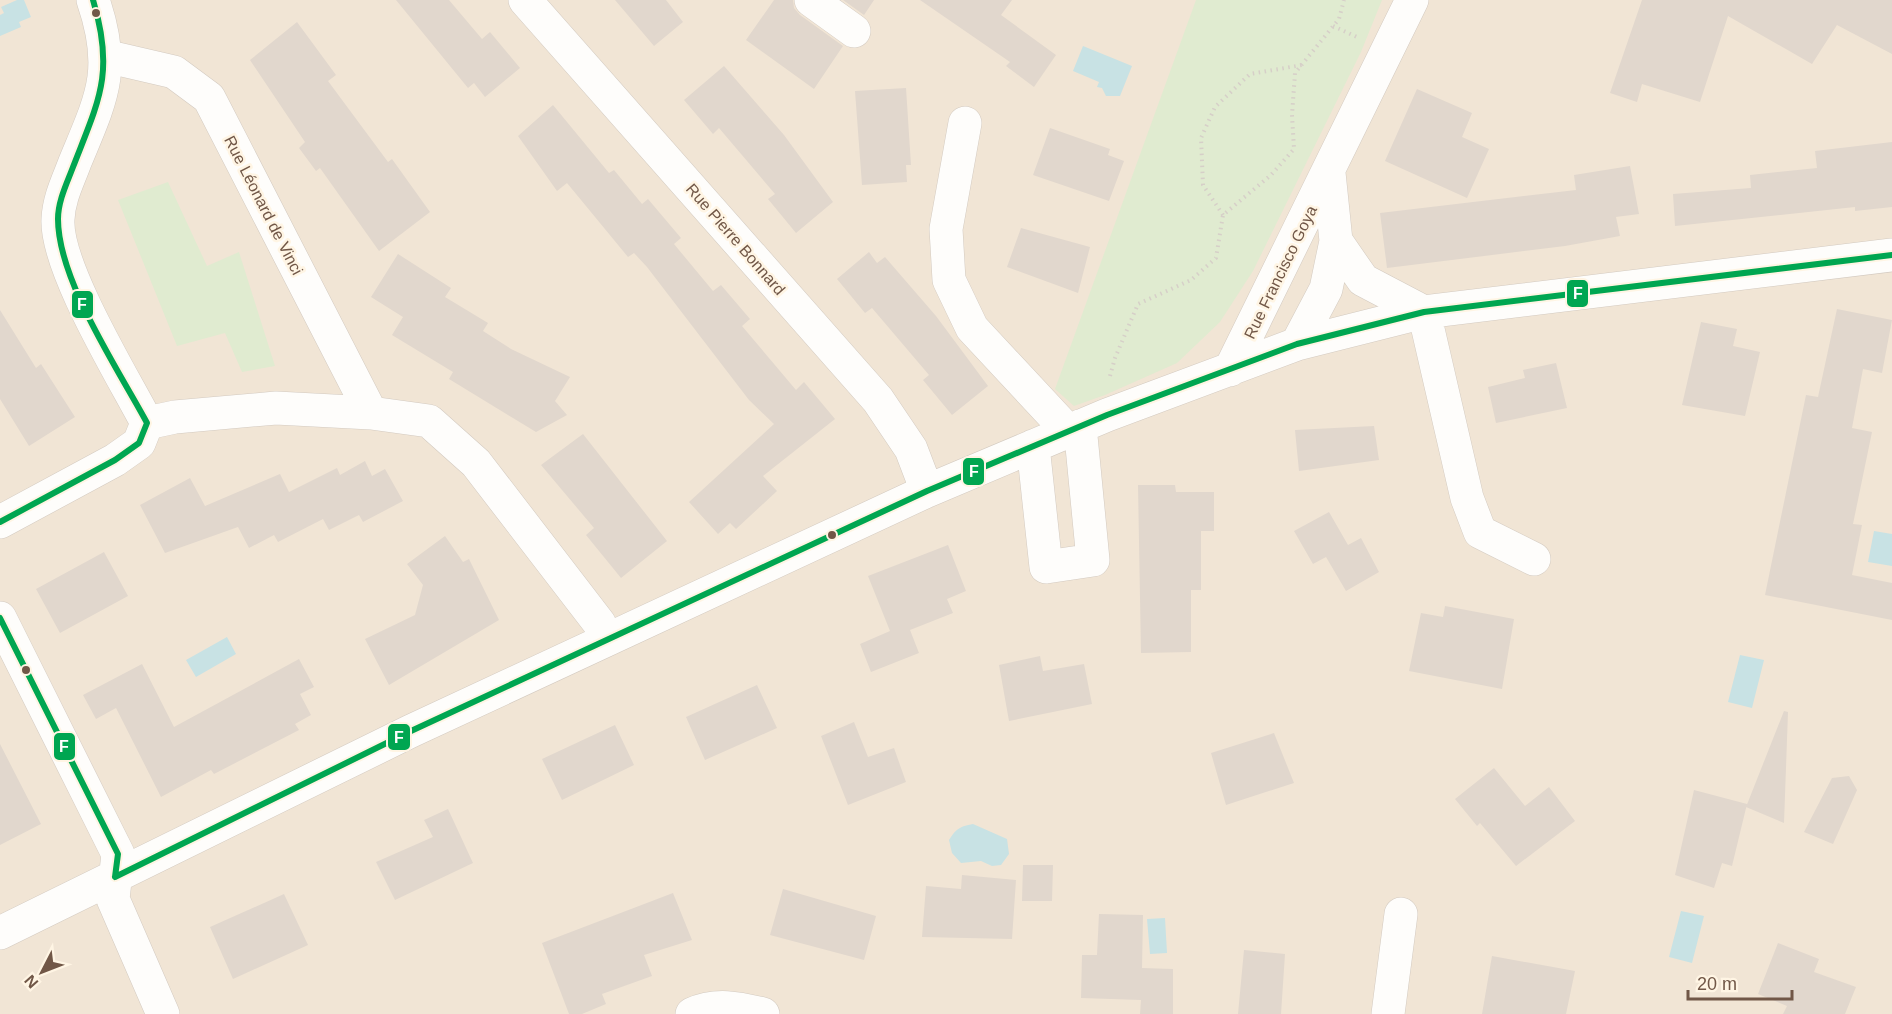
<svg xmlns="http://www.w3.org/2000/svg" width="1892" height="1014" font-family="Helvetica,sans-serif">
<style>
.residential{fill:#f1e5d5}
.green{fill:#e0ebd0}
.water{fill:#c8e2e4}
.building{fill:#e1d7cd}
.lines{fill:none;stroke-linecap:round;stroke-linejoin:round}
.minor-casing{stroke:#d3cac0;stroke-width:34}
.path{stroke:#d6cfc8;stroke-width:4;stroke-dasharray:1.5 4.5;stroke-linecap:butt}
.minor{stroke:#fefdfb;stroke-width:33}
.bus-1-casing{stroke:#fff5e4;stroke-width:10}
.bus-1{stroke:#00a651;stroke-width:6}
.bus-dot{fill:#715747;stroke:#fff5e4;stroke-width:2}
.labels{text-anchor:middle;stroke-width:5;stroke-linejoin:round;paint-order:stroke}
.street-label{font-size:16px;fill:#715747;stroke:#fff5e4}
.line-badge{stroke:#fff5e4;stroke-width:2}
.badge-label{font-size:16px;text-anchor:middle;font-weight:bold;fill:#fff}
</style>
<rect width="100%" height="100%" fill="#f5efe5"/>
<path class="residential" d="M0,0H1892V1014H0Z"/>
<path class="green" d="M1196,0H1382L1361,52L1253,271L1220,322L1177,363L1105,395L1074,406L1055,389Z
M168,182L207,266L239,252L275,366L242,372L225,333L177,346L118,200Z"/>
<path class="water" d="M17,0H24L31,17L19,22L21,27L0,36V15L4,13L1,7Z
M1083,46L1132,66L1120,96H1106L1102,88L1097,87L1099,82L1073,71Z
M1874,531L1892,534V566L1868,562Z
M227,637L236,654L196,677L186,660Z
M1740,655L1764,660L1752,708L1728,702Z
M973,824L1007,839L1009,854L1001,865L992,866L981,861L961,863L952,853L949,840C957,828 959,827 973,824Z
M1681,911L1704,916L1692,963L1669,957Z
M1165,918L1167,953L1150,954L1147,919Z"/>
<path class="building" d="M396,0H449L482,39L490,32L520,68L485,97L474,83L468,88Z
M615,0H666L683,22L654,46Z
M774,0H793L794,8L800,15L843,46L814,89L746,40Z
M843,0H874L864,15Z
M920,0H1012L1001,15L1056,55L1034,87L1006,66L1010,62Z
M1642,0H1892V54L1837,25L1812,64L1728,16L1700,102L1642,84L1637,102L1610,93Z
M297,22L336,75L328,81L388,162L392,159L430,212L379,251L320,168L316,171L299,148L305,142L250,60Z
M724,66L784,135L833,202L796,233L768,199L775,194L719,128L713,134L684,100Z
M906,88L911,165H906L907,182L862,185L855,91Z
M1417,89L1472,113L1462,137L1489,149L1467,198L1385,161Z
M553,105L609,173L614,170L642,204L648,199L681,238L674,244L713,291L721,285L750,319L742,326L796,390L804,382L835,419L763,476L777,491L736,529L730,523L718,534L689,502L774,424L749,400L647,267L634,253L628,257L567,183L557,191L518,136Z
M1050,128L1110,149L1108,155L1124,161L1109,201L1033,175Z
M1892,142V207L1855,211V207L1675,226L1673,194L1751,188L1750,175L1817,168L1815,151Z
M1630,166L1639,214L1616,217L1620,236L1565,246L1387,268L1380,213L1576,190L1574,175Z
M1021,228L1090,247L1078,293L1007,267Z
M869,252L877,263L885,257L936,316L988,386L952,415L923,380L929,375L872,308L865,313L837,279Z
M398,254L451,288L445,297L488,323L483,331L511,349L570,377L555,401L567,415L536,432L449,379L453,372L392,335L403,317L371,297Z
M1837,309L1892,320L1882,373L1863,369L1852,428L1872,432L1853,524L1862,525L1852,575L1892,583V620L1765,595L1806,395L1818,397Z
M0,310L36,368L41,364L75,417L29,446L0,399Z
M1701,322L1737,329L1733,346L1760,352L1745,416L1682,405Z
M1556,363L1567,408L1496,423L1488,387L1525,378L1523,370Z
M1374,426L1379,460L1299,471L1295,430Z
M583,434L667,541L621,578L586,535L594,528L541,465Z
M365,461L372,476L385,469L403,501L363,522L359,515L329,530L323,519L278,542L274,535L249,548L238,527L165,553L140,505L190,478L205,506L280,474L289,492L337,468L340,475Z
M1138,485H1175L1176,492H1214V531H1201V590H1191V652L1141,653Z
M1329,512L1348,545L1361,538L1379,572L1346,591L1326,557L1313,564L1294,531Z
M445,536L463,562L469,559L499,620L389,685L365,639L415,615L423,585L407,564Z
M948,545L966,591L947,599L953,613L910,630L919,653L871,672L860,644L890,631L868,576Z
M104,552L128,596L60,633L36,589Z
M1445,606L1514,619L1502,689L1409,671L1421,613L1443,617Z
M1040,656L1043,671L1084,664L1092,704L1009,721L999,665Z
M299,659L314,687L300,694L311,715L295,724L299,730L214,774L211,770L161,797L116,708L96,719L83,695L142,664L174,727Z
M757,685L777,728L705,760L686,717Z
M1784,711L1788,712L1784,823L1746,807Z
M854,722L868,757L894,748L906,782L848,805L821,736Z
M615,725L634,765L562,800L542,759Z
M1274,733L1294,783L1226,805L1211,753Z
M0,744L41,824L0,845Z
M1494,768L1525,806L1549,787L1575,821L1516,866L1480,823L1477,826L1455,799Z
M1849,776L1857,790L1833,844L1804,832L1832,778Z
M1694,790L1747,804L1732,866L1722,863L1714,888L1675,875Z
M448,809L473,863L395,900L376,862L433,837L424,820Z
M1023,865H1053L1052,901H1022Z
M962,875L1016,880L1012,939L922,937L926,886L961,889Z
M783,889L876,916L864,960L770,935Z
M673,893L692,940L644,955L652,976L602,994L606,1004L582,1014H569L542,943Z
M284,894L308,945L233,979L210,927Z
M1099,914L1143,915L1142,968L1173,969V1014H1140L1141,1000L1081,998L1082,955H1097Z
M1778,943L1819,959L1814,972L1856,987L1845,1014H1783L1787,1006L1758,994Z
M1244,950L1285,954L1281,1014H1238Z
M1492,956L1575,971L1566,1014H1482Z"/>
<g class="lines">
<defs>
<path id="minor" d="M525,0L878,400L911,449L927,491
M811,0L854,31
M105,56L174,72L209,98L371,413
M965,123L946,229L949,280L972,328L1068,431
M1329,173L1336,241L1363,280L1424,312L1467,498L1480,532L1534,559
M1297,344L1326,289L1336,241
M1230,370L1412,0
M147,423L175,417L276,408L371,413L429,421L476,463L599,623L607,639
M1033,446L1046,567L1093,560L1080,426
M0,522L115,460L139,443L147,423C123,377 55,266 58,219C59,198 68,181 75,162C102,97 117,70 93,0
M0,618L118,854L113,899L163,1014
M0,933L411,731L927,491L1107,415L1297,344L1424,312L1892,255
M692,1014C716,1003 738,1008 763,1014
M1388,1014L1401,914"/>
</defs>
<use href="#minor" class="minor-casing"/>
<path class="path" d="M1333,26L1357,37
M1223,215L1203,185L1201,138L1215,107L1250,74L1302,65
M1110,376L1115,358L1138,304L1191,280L1216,258L1223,215L1271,175L1294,149L1292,115L1295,73L1339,19L1344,0"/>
<use href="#minor" class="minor"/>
<defs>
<path id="bus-1" d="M0,522L115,460L139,443L147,423C118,369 58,280 58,219C58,201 67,183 73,167C99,100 115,73 93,0
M0,618L118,854L115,877
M115,877L411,731L927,491L1107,415L1297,344L1424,312L1892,255"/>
</defs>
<use href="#bus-1" class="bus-1-casing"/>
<use href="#bus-1" class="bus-1"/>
</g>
<g class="bus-dot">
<circle cx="96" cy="13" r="5"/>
<circle cx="832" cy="535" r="5"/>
<circle cx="26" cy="670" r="5"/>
</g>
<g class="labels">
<g class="street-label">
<text transform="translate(264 205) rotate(63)" y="6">Rue Léonard de Vinci</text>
<text transform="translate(736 239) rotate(49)" y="6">Rue Pierre Bonnard</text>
<text transform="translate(1280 272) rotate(-64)" y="6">Rue Francisco Goya</text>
</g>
</g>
<g class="line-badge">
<rect x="1566" y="279" width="23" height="29" rx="6" fill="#00a651"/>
<rect x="71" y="290" width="23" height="29" rx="6" fill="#00a651"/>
<rect x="962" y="457" width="23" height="29" rx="6" fill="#00a651"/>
<rect x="387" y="723" width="24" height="28" rx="6" fill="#00a651"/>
<rect x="53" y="732" width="23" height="29" rx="6" fill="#00a651"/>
</g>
<g class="badge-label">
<text x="1578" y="299">F</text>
<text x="82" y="310">F</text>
<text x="974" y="477">F</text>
<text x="399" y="743">F</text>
<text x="64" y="752">F</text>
</g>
<g transform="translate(42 972) rotate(228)" stroke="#fff5e4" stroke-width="4.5" paint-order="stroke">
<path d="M0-4.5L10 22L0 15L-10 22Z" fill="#715747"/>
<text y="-9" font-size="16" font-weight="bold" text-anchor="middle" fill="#715747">N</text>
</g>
<path d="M1688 990v9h104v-9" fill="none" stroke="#715747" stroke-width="3"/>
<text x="1697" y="990" font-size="18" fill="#715747" stroke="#fff5e4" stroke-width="4.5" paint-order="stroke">20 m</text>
</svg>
